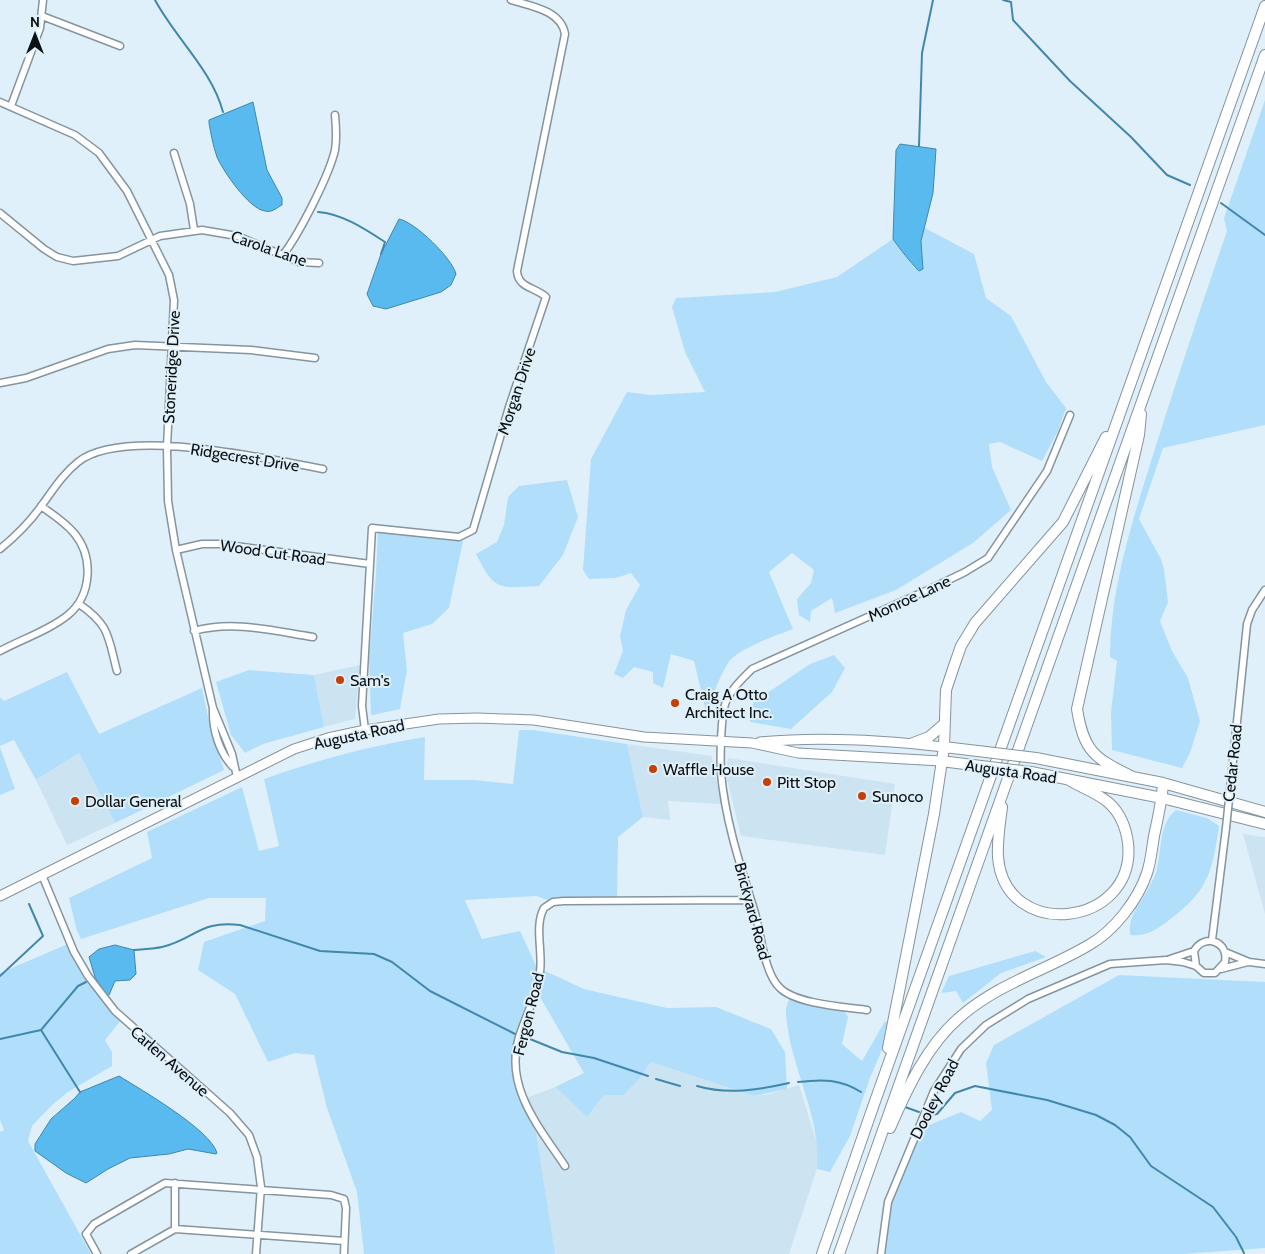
<svg xmlns="http://www.w3.org/2000/svg" width="1265" height="1254" font-family="Cabin,sans-serif">
<style>
.built{fill:#cce3f1}
.green{fill:#b1dffb}
.water{fill:#58baee;stroke:#4187ac}
.lines{fill:none;stroke-linecap:round;stroke-linejoin:round}
.stream{stroke:#4187ac;stroke-width:2}
.minor-casing{stroke:#85949d;stroke-width:9}
.major-casing{stroke:#85949d;stroke-width:11}
.highway-casing{stroke:#85949d;stroke-width:12}
.minor{stroke:#fff;stroke-width:6}
.major{stroke:#fff;stroke-width:9}
.highway{stroke:#fff;stroke-width:10}
.minor-bridge-casing{stroke:#85949d;stroke-width:9;stroke-linecap:butt}
.highway-bridge-casing{stroke:#85949d;stroke-width:12;stroke-linecap:butt}
.minor-bridge{stroke:#fff;stroke-width:6}
.highway-bridge{stroke:#fff;stroke-width:10}
.poi-dot{fill:#c63f05;stroke:#e0f0fa;stroke-width:2}
.labels{text-anchor:middle;stroke-width:4;stroke-linejoin:round;paint-order:stroke}
.street-label{font-size:16px;fill:#0b1013;stroke:#e0f0fa}
.poi-label{font-size:16px;fill:#0b1013;stroke:#e0f0fa;text-anchor:start}
</style>
<rect width="100%" height="100%" fill="#e0f0fa"/>
<path class="built" d="M360,665L355,719L324,727L314,675Z
M627,744L712,756L721,804L668,801L670,820L643,817Z
M79,753L115,823L67,845L36,780Z
M728,758L895,784L885,855L741,836L726,775Z
M1243,834L1265,837V914Z
M651,1062L754,1096L770,1094L799,1085L821,1156L789,1254H549L521,1100L555,1087L587,1117L604,1095L639,1079Z"/>
<path class="green" d="M1265,100V425L1163,448L1139,519L1161,559L1164,569L1168,602L1160,621L1172,651L1188,678L1200,721L1190,753L1182,768L1112,750L1111,712L1117,661L1110,657C1110,589 1132,522 1152,458C1176,382 1201,306 1227,231L1224,218Z
M923,227L974,254L986,298L1011,316L1046,382L1066,408L1058,431L1042,461L1000,442L989,444L992,467L1011,510L973,543L896,590L835,613L832,598L811,611L810,622L799,615L797,599L811,583L814,570L792,553L769,572L793,629C777,635 737,649 728,663C718,679 712,698 707,716L694,661L671,654L663,688L653,683V672L634,667L623,678L614,674L623,651L620,636L626,610L640,585L631,573L616,578L589,579L583,570L591,459L627,392L651,395L705,392L685,352L672,307L676,298L775,292L837,277L893,239C898,250 908,256 914,268L923,269L921,241Z
M567,480L578,517L563,555L539,586C499,588 495,592 476,554L497,542L504,525L508,497L519,486Z
M378,531L463,541L449,608L432,624L403,633L407,670L400,709L373,715H371L369,658L376,573Z
M834,655L845,668L832,692L791,729L750,722V709L754,702L810,664Z
M249,670L314,675L324,727L263,744L245,753L231,735L216,682Z
M67,672L99,734L202,688L210,726L224,770L115,823L79,753L36,780L14,740L0,746V697L4,701Z
M519,730H533L627,744L643,817L618,837L617,901L553,902L536,896L465,900L482,939L520,931L540,974L519,1037L517,1081L534,1121L555,1254H364L357,1192L327,1108L314,1055L295,1053L268,1062L235,994L198,970L204,942L265,921L266,898H209L81,939L77,931L69,898L152,858L147,832L242,787L259,851L279,846L264,779C317,760 370,746 425,737L424,780H474L513,784Z
M0,747L15,789L0,795Z
M1176,810L1207,818L1219,826C1212,874 1208,891 1168,921C1156,930 1145,937 1130,935C1128,915 1139,906 1148,889C1151,883 1156,875 1157,868C1162,847 1159,824 1176,810Z
M70,943L122,1019L105,1040L112,1052V1066L68,1092L52,1105L32,1126L28,1141L91,1254H0V1132L4,1130L0,1120V973Z
M1035,951L1046,957L1001,973L963,1003L956,991L941,993L949,976Z
M543,970L584,989L667,1008L716,1007L771,1029L785,1052L787,1089L754,1096L651,1062L639,1079L623,1095H604L587,1117L555,1087L584,1073L540,997Z
M1119,975L1265,982V1248L1184,1254H883L886,1209L917,1130L961,1112L980,1121L992,1110L986,1063L994,1045Z
M791,995L842,1006L848,1017L842,1044L862,1061L885,1021L892,1026L870,1078L850,1136L830,1172L817,1169C822,1116 789,1066 786,1013C785,1008 789,1000 791,995Z"/>
<path class="water" d="M253,102L267,170L282,198V205C276,208 272,213 265,211C249,209 223,171 217,157C213,146 211,134 209,123V120Z
M900,144L936,149L933,193L921,241L923,269L919,271C916,269 895,243 893,239L896,150Z
M399,219C415,222 452,258 456,274L451,285L441,292L386,309L373,306L367,294L381,254Z
M115,945L134,950L136,974L130,980L115,981L109,995L104,994L95,977L89,957L99,949Z
M119,1076C140,1089 211,1130 217,1153L216,1154L188,1149L169,1154L130,1158L108,1169L86,1183L66,1173L35,1151V1144L51,1119L75,1098L80,1092Z"/>
<g class="lines">
<path class="stream" d="M155,0C176,39 212,70 223,112
M1003,0L1011,2L1013,20L1070,81L1131,137L1167,175L1190,185
M919,146L922,53L933,0
M1221,203L1265,235
M318,212C343,214 365,229 385,242L381,254
M134,950C143,949 153,949 162,947C195,939 200,920 240,925L320,951L374,954L392,962L430,991L515,1034
M0,976L43,936L29,904
M41,1030L80,1092
M525,1037L562,1052L594,1058L648,1076
M0,1039L41,1030L78,986L86,982
M656,1079L680,1086
M798,1082C823,1079 840,1079 861,1092
M697,1086C728,1095 758,1090 789,1083
M905,1107L919,1112
M926,1115L937,1114L955,1093L975,1086L1047,1100L1096,1115L1115,1125L1130,1137L1151,1166L1213,1207L1236,1237L1244,1253"/>
<defs>
<path id="minor" d="M42,16L120,46
M0,102L75,135L99,153L127,191L169,275L174,300L167,447L168,501L176,550L213,708
M11,106L40,28L43,0
M174,153L190,204L194,230
M0,213L44,249L57,257L73,261L118,256L160,236L202,230L237,236L299,262L319,263
M283,255C299,234 329,176 335,150C337,138 336,126 335,115
M0,383L26,378L108,349L135,345L251,350L315,358
M0,549C16,536 30,522 42,505C53,490 63,474 78,462C124,426 267,459 323,469
M176,550L202,544H220L370,564
M79,604C110,625 108,637 117,671
M194,631C233,620 274,631 313,637
M0,651C22,639 48,631 68,615C92,595 94,557 74,533C65,522 52,514 41,506
M365,730L362,706L372,528L459,537L473,530L509,407L546,297C535,287 518,288 517,271L565,34C561,10 530,6 511,0
M233,767C219,752 212,729 213,708L232,754L237,777
M1230,790L1247,624L1252,610L1265,590
M42,875L74,952L88,976L115,1011L230,1113L249,1135L257,1157L261,1187L256,1254
M1212,940L1226,828
M1225,952L1249,962L1265,964
M1170,959L1194,951
M1221,969L1248,962
M867,1010C845,1007 796,1004 780,988C764,973 761,934 755,913C741,868 725,820 721,773C720,756 721,725 724,708C727,693 742,679 752,669L930,589L965,572L988,558L1047,471L1070,415
M565,1166C539,1127 504,1087 519,1037C526,1015 537,995 540,972C543,951 534,926 544,908L553,902L564,901L751,900
M175,1229V1183
M97,1254L86,1234L94,1224L165,1183L331,1195L344,1199L346,1208L344,1254
M131,1254L175,1229L344,1241
M881,1254L888,1202L934,1091L961,1049L986,1025L1028,999L1110,964L1166,960L1183,962L1196,966L1204,973H1215L1225,962C1229,941 1204,933 1194,951L1196,966"/>
<path id="major" d="M760,742C821,736 883,740 944,747
M0,896L294,749L328,738L365,730L439,719L477,718L534,720L644,737L752,743L798,753L941,761"/>
<path id="highway" d="M913,743L929,737L944,724
M944,747L986,752
M1036,758L1163,783L1265,812
M941,761L981,766
M1031,772L1162,798L1265,824
M1133,777C1094,758 1084,752 1077,709L1139,435L1141,414
M1002,807C1000,823 997,840 998,857C1005,943 1137,927 1128,843C1126,828 1120,813 1109,803C1098,793 1082,788 1069,780
M888,1048L934,814L944,747L946,690L954,666L961,646L975,623L1063,522L1106,437
M890,1128C907,1089 927,1045 960,1017C999,983 1045,971 1089,945C1114,931 1138,900 1147,873C1151,861 1152,848 1154,836C1158,818 1162,801 1163,783
M822,1254L873,1107L1265,6
M839,1254L1265,55"/>
</defs>
<use href="#minor" class="minor-casing"/>
<use href="#major" class="major-casing"/>
<use href="#highway" class="highway-casing"/>
<use href="#minor" class="minor"/>
<use href="#major" class="major"/>
<use href="#highway" class="highway"/>
<defs>
<path id="minor-bridge" d="M1226,828L1230,790"/>
<path id="highway-bridge" d="M986,752L1036,758
M981,766L1031,772"/>
</defs>
<use href="#minor-bridge" class="minor-bridge-casing"/>
<use href="#highway-bridge" class="highway-bridge-casing"/>
<use href="#minor-bridge" class="minor-bridge"/>
<use href="#highway-bridge" class="highway-bridge"/>
</g>
<g class="poi-dot">
<circle cx="340" cy="680" r="5"/>
<circle cx="675" cy="703" r="5"/>
<circle cx="653" cy="769" r="5"/>
<circle cx="767" cy="782" r="5"/>
<circle cx="862" cy="796" r="5"/>
<circle cx="75" cy="801" r="5"/>
</g>
<g class="labels">
<g class="street-label">
<text transform="translate(269 248) rotate(19)" y="6">Carola Lane</text>
<text transform="translate(171 367) rotate(-87)" y="6">Stoneridge Drive</text>
<text transform="translate(516 391) rotate(-72)" y="6">Morgan Drive</text>
<text transform="translate(245 457) rotate(9)" y="6">Ridgecrest Drive</text>
<text transform="translate(273 552) rotate(8)" y="6">Wood Cut Road</text>
<text transform="translate(909 598) rotate(-25)" y="6">Monroe Lane</text>
<text transform="translate(359 734) rotate(-12)" y="6">Augusta Road</text>
<text transform="translate(1232 763) rotate(-84)" y="6">Cedar Road</text>
<text transform="translate(1011 771) rotate(8)" y="6">Augusta Road</text>
<text transform="translate(753 911) rotate(75)" y="6">Brickyard Road</text>
<text transform="translate(528 1014) rotate(-76)" y="6">Fergon Road</text>
<text transform="translate(170 1061) rotate(41)" y="6">Carlen Avenue</text>
<text transform="translate(934 1099) rotate(-63)" y="6">Dooley Road</text>
</g>
<g class="poi-label">
<text x="350" y="686">Sam's</text>
<text x="685" y="700">Craig A Otto<tspan x="685" dy="18">Architect Inc.</tspan></text>
<text x="663" y="775">Waffle House</text>
<text x="777" y="788">Pitt Stop</text>
<text x="872" y="802">Sunoco</text>
<text x="85" y="807">Dollar General</text>
</g>
</g>
<g transform="translate(35 35)" stroke="#e0f0fa" stroke-width="4" paint-order="stroke">
<path d="M0-4L9 19L0 12L-9 19Z" fill="#0b1013"/>
<text y="-8" font-size="14" font-weight="bold" text-anchor="middle" fill="#0b1013">N</text>
</g>
</svg>
